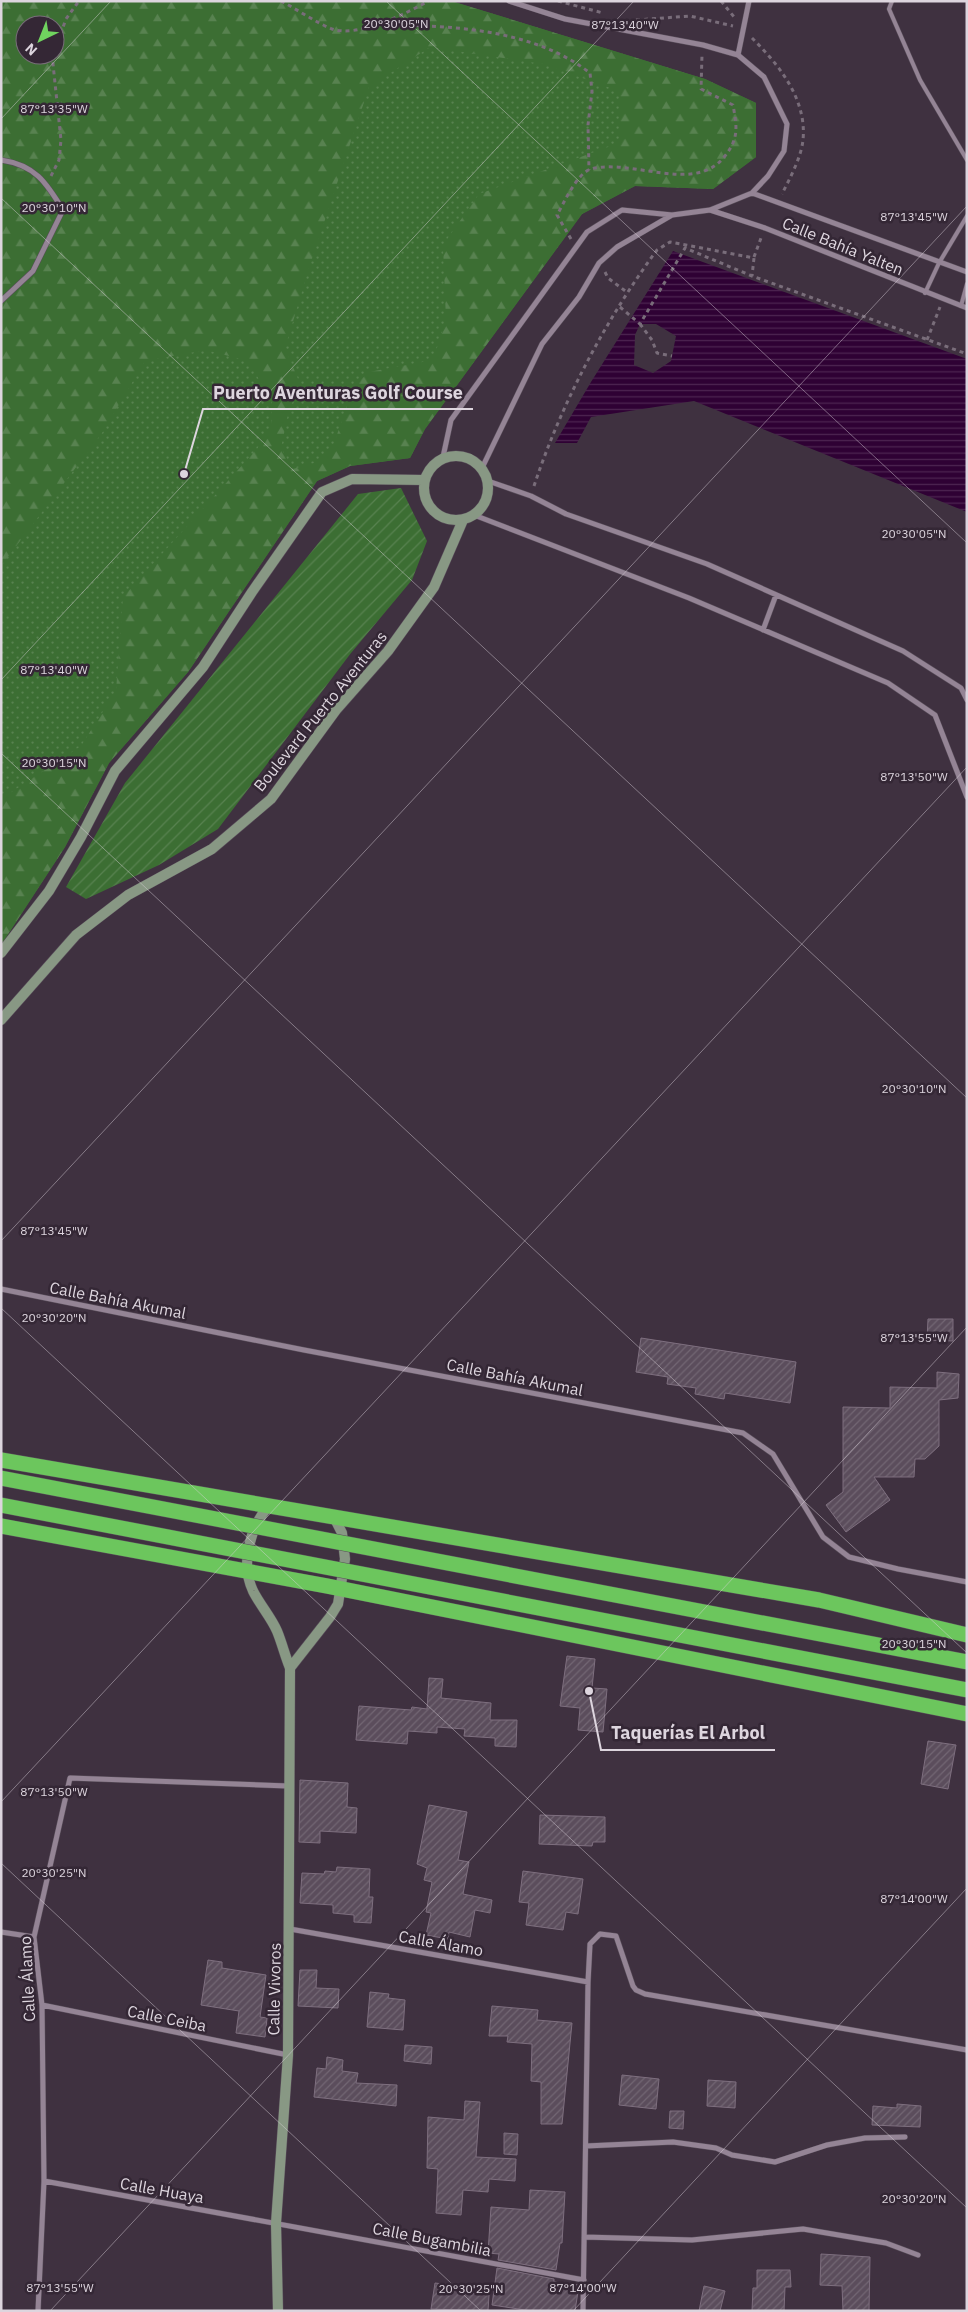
<svg xmlns="http://www.w3.org/2000/svg" width="968" height="2312" font-family="'IBM Plex Sans',sans-serif">
<style>
.grass{fill:url(#grass-dots)}
.forest{fill:url(#forest-firs);fill-rule:evenodd}
.garden{fill:url(#garden-furrows)}
.water{fill:url(#water-rules);fill-rule:evenodd}
.building{fill:url(#building-hatch);stroke:#7e6f7f}
.lines{fill:none;stroke-linecap:round;stroke-linejoin:round}
.lane-casing{stroke:#594e5a;stroke-width:5}
.street-casing{stroke:#594e5a;stroke-width:6}
.secondary-casing{stroke:#594e5a;stroke-width:11}
.highway-casing{stroke:#594e5a;stroke-width:16}
.path{stroke:#796d7a;stroke-width:3;stroke-dasharray:4 4;stroke-linecap:butt}
.lane{stroke:#948495;stroke-width:4}
.street{stroke:#948495;stroke-width:5}
.secondary{stroke:#889884;stroke-width:10}
.highway{stroke:#6cc65d;stroke-width:15}
.highway-bridge-casing{stroke:#594e5a;stroke-width:16;stroke-linecap:butt}
.highway-bridge{stroke:#6cc65d;stroke-width:15}
.ticks{fill:none;stroke:#ddd5de;stroke-width:1;stroke-opacity:0.45}
.labels{text-anchor:middle;stroke-width:5;stroke-linejoin:round;paint-order:stroke}
.street-label{font-size:16px;fill:#ddd5de;stroke:#342735}
.ticks-label{font-size:12px;text-anchor:middle;fill:#ddd5de;stroke:#342735;stroke-width:5;stroke-linejoin:round;paint-order:stroke}
.leader{fill:none;stroke:#ddd5de;stroke-width:2}
.callout-dot{fill:#ddd5de;stroke:#342735;stroke-width:2}
.callout-label{font-size:18px;text-anchor:middle;font-weight:bold;fill:#ddd5de;stroke:#342735;stroke-width:5;stroke-linejoin:round;paint-order:stroke}
</style>
<defs>
<pattern id="grass-dots" width="8" height="8" patternUnits="userSpaceOnUse" patternTransform="scale(1.25)"><rect width="8" height="8" fill="#3c6e33"/><path d="M2 2h.1M6 6h.1" fill="none" stroke="#588250" stroke-width="1.8" stroke-linecap="round"/></pattern>
<pattern id="forest-firs" width="22" height="20" patternUnits="userSpaceOnUse" patternTransform="scale(1.25)"><rect width="22" height="20" fill="#3c6e33"/><path d="M5 1l3.5 6h-7zM16 11l3.5 6h-7z" fill="#588250"/></pattern>
<pattern id="garden-furrows" width="10" height="10" patternUnits="userSpaceOnUse" patternTransform="scale(1.25)"><rect width="10" height="10" fill="#3c6e33"/><path d="M-1 1l2-2M0 10L10 0M9 11l2-2" fill="none" stroke="#588250"/></pattern>
<pattern id="water-rules" width="6" height="5" patternUnits="userSpaceOnUse" patternTransform="scale(1.25)"><rect width="6" height="5" fill="#2f0134"/><path d="M0 2.5h6" fill="none" stroke="#4d2551"/></pattern>
<pattern id="building-hatch" width="6" height="6" patternUnits="userSpaceOnUse" patternTransform="scale(1.25)"><rect width="6" height="6" fill="#5b4d5c"/><path d="M-1 1l2-2M0 6l6-6M5 7l2-2" fill="none" stroke="#726673"/></pattern>
</defs>
<rect width="100%" height="100%" fill="#3f3140"/>
<path class="grass" d="M1,1H451L705,79L756,103V157L713,189L635,186L582,214L425,429L410,458L350,466L317,481L188,672L109,763L65,847L1,945V517L96,393L55,25H25Z"/>
<path class="forest" d="M1,1H451L705,79L756,103V157L713,189L635,186L582,214L425,429L410,458L350,466L317,481L188,672L109,763L65,847L1,945V799L81,746L116,691L123,597L257,449L271,428L272,401L248,361L206,350L145,361L102,433L1,566ZM25,25H55V55H25ZM430,47L543,64L619,91V143L479,194L443,245L446,320L433,360L369,372L354,386L332,449L314,463L293,469L281,448L289,409L301,386L285,348L309,268L369,87Z"/>
<path class="garden" d="M401,488L427,541L412,580L351,653L218,829L159,865L86,899L66,887L125,783L358,494Z"/>
<path class="water" d="M673,251L967,359V512L694,401L591,417L577,443H555L591,382ZM640,324H656L676,336L671,361L653,373L634,365L635,335Z"/>
<path class="building" d="M928,1319H953V1341L927,1340Z
M641,1338L796,1362L790,1403L725,1393L724,1399L695,1394L696,1388L667,1384L668,1377L636,1372Z
M937,1372L959,1374L958,1398L939,1400V1446L925,1459H915L914,1477H874L890,1500L846,1532L826,1505L843,1492V1407L890,1408V1387L937,1388Z
M567,1656L595,1659L592,1688L607,1689L603,1732L578,1730L580,1708L560,1706Z
M429,1678L443,1679L441,1698L491,1703L490,1720H517L516,1747L495,1746V1738L464,1736L465,1729L437,1727V1733L408,1731L407,1744L356,1740L359,1706L411,1710L412,1707L427,1709Z
M928,1741L956,1745L948,1789L921,1784Z
M300,1780L348,1783L347,1807L357,1808L356,1833L320,1831V1843L299,1842Z
M429,1805L467,1812L458,1860L469,1862L463,1894L492,1900L490,1913L475,1910L470,1937L449,1932L448,1939L426,1935L431,1913L426,1912L432,1882L424,1880L427,1868L417,1864Z
M540,1815L605,1817V1842H593L592,1846L539,1844Z
M337,1867L370,1869L369,1897H373L371,1923L354,1922V1915L333,1913V1905L300,1903L302,1873L324,1874L325,1871L336,1872Z
M523,1871L583,1879L578,1914L566,1912L563,1930L526,1925L529,1903L519,1902Z
M208,1960L222,1962V1968L266,1975L260,2017L267,2018L265,2037L236,2033L239,2011L201,2005Z
M300,1970H317L316,1988L339,1989L338,2008L298,2006Z
M370,1992L389,1994L388,1998L405,2000L403,2030L367,2027Z
M492,2006L538,2010L537,2020L572,2023L562,2124H541V2082L531,2081L532,2044L507,2042L508,2036H489Z
M405,2045L432,2047L431,2064L404,2061Z
M327,2057L343,2060L342,2071L358,2073L356,2083L397,2085L396,2106L314,2097L317,2068L326,2069Z
M622,2075L659,2079L656,2109L619,2105Z
M708,2080L736,2082L735,2108L707,2106Z
M465,2101L480,2102L476,2157L516,2159L515,2181L489,2179L488,2192L463,2190L461,2215L436,2213L438,2169L427,2168L428,2117L464,2120Z
M897,2104L921,2106L920,2127L872,2125L873,2106L897,2108Z
M670,2111H684L683,2129L669,2128Z
M504,2133L518,2134L517,2155L504,2154Z
M530,2190L565,2192L562,2243H560L556,2270L498,2260L499,2254L488,2253L491,2207L529,2210Z
M821,2254L870,2257L869,2311H843L842,2286L820,2285Z
M497,2268L554,2279V2282L579,2285L575,2311H532L492,2305Z
M757,2270H790L791,2287H785L784,2311H752L753,2288H757Z
M435,2283L459,2286V2292L489,2295L488,2311L431,2309Z
M704,2286L725,2291L720,2311H699Z"/>
<g class="lines">
<defs>
<path id="lane" d="M892,1L889,9L920,80L967,160
M925,293L939,263L967,216
M961,306L967,284"/>
<path id="street" d="M738,55L749,1
M1,160C35,165 46,182 63,210L33,271L1,301
M752,193L967,272
M710,210L765,228L967,308
M443,457L451,420L587,232L622,210L672,215L710,210L752,193L768,176L784,151L787,124L764,77L738,55L703,45L565,19L509,1
M482,468L542,344L579,297L599,263L617,247L672,215
M488,481L531,496L566,514L707,564L903,651L961,688L967,700
M474,515L689,598L888,683L935,715L967,797
M763,630L776,595
M1,1289L304,1350L743,1433L773,1454L823,1537L849,1557L898,1569L967,1582
M290,1929L588,1982
M1,1932L34,1937
M42,2005L288,2055
M586,2146L673,2142L716,2148L732,2155L775,2162L827,2145L865,2138L905,2137
M44,2181L584,2280
M584,2237L692,2240L803,2229L886,2243L918,2255
M38,2311L44,2181L42,2005L34,1937L70,1778L288,1786
M583,2311L588,1982L590,1944L600,1934L616,1936L633,1986L636,1990L645,1994L967,2050"/>
<path id="secondary" d="M424 488a32 32 0 1 1 64 0a32 32 0 1 1-64 0Z
M1,953L49,891L81,837L115,771L203,667L252,592L322,492L352,479L424,480
M1,1020L76,935L128,895L212,849L271,799L336,710L388,651L434,587L463,520
M269,1505C250,1528 240,1563 253,1591C260,1605 271,1617 277,1631C282,1643 285,1656 290,1668L288,2055L276,2223L278,2311
M290,1668L330,1617L338,1604L345,1559L342,1533L334,1517"/>
<path id="highway" d="M1,1460L819,1600L967,1635
M1,1526L327,1586L967,1714"/>
</defs>
<use href="#lane" class="lane-casing"/>
<use href="#street" class="street-casing"/>
<use href="#secondary" class="secondary-casing"/>
<use href="#highway" class="highway-casing"/>
<path class="path" d="M281,1C298,10 315,22 332,29C357,38 406,14 428,1
M558,1L603,13
M721,1L735,18
M636,20L690,16L733,26
M376,25C447,25 532,28 590,73L592,91L588,125L589,170
M752,38C779,65 807,99 803,140C801,158 790,178 782,194
M55,49L66,19L79,1
M51,176L59,160L61,140L53,64L54,55
M571,239L557,215C564,203 577,173 591,169C633,158 695,195 725,156C739,138 737,127 733,105L701,89L702,55
M754,257L761,238
M605,272L608,278L628,293
M620,307L640,324L685,248L752,276L967,354
M640,324L652,340L657,353L672,356
M927,340L940,307
M534,486C561,404 606,319 657,250L670,242L754,258L752,276"/>
<use href="#lane" class="lane"/>
<use href="#street" class="street"/>
<use href="#secondary" class="secondary"/>
<use href="#highway" class="highway"/>
<defs>
<path id="highway-bridge" d="M1,1478L967,1662
M1,1505L967,1690"/>
</defs>
<use href="#highway-bridge" class="highway-bridge-casing"/>
<use href="#highway-bridge" class="highway-bridge"/>
</g>
<path class="ticks" d="M386,1L967,543M1,119L111,1M1,198L967,1098M1,680L634,1M1,753L967,1653M1,1241L967,206M1,1308L967,2208M1,1802L967,767M1,1863L481,2311M50,2311L967,1327M573,2311L967,1888"/>
<g class="labels">
<g class="street-label">
<text transform="translate(843 246) rotate(22)" y="6">Calle Bahía Yalten</text>
<text transform="translate(320 711) rotate(-51)" y="6">Boulevard Puerto Aventuras</text>
<text transform="translate(118 1300) rotate(11)" y="6">Calle Bahía Akumal</text>
<text transform="translate(515 1377) rotate(11)" y="6">Calle Bahía Akumal</text>
<text transform="translate(441 1943) rotate(10)" y="6">Calle Álamo</text>
<text transform="translate(27 1979) rotate(-93)" y="6">Calle Álamo</text>
<text transform="translate(274 1989) rotate(-89)" y="6">Calle Vivoros</text>
<text transform="translate(167 2018) rotate(11)" y="6">Calle Ceiba</text>
<text transform="translate(162 2190) rotate(10)" y="6">Calle Huaya</text>
<text transform="translate(432 2239) rotate(11)" y="6">Calle Bugambilia</text>
</g>
</g>
<g class="ticks-label">
<text x="396" y="28">20°30'05"N</text>
<text x="625" y="29">87°13'40"W</text>
<text x="54" y="113">87°13'35"W</text>
<text x="54" y="212">20°30'10"N</text>
<text x="914" y="221">87°13'45"W</text>
<text x="914" y="538">20°30'05"N</text>
<text x="54" y="674">87°13'40"W</text>
<text x="54" y="767">20°30'15"N</text>
<text x="914" y="781">87°13'50"W</text>
<text x="914" y="1093">20°30'10"N</text>
<text x="54" y="1235">87°13'45"W</text>
<text x="54" y="1322">20°30'20"N</text>
<text x="914" y="1342">87°13'55"W</text>
<text x="914" y="1648">20°30'15"N</text>
<text x="54" y="1796">87°13'50"W</text>
<text x="54" y="1877">20°30'25"N</text>
<text x="914" y="1903">87°14'00"W</text>
<text x="914" y="2203">20°30'20"N</text>
<text x="60" y="2292">87°13'55"W</text>
<text x="583" y="2292">87°14'00"W</text>
<text x="471" y="2293">20°30'25"N</text>
</g>
<path class="leader" d="M184 474L203 409H473M589 1691L601 1750H775"/>
<g class="callout-dot">
<circle cx="184" cy="474" r="5"/>
<circle cx="589" cy="1691" r="5"/>
</g>
<g class="callout-label">
<text x="338" y="399">Puerto Aventuras Golf Course</text>
<text x="688" y="1739">Taquerías El Arbol</text>
</g>
<rect width="968" height="2312" fill="none" stroke="#ddd5de" stroke-width="5"/>
<g transform="translate(40 40) rotate(223)"><circle r="24" fill="#342735" stroke="#786d79"/>
<path d="M0-4L9 19L0 12L-9 19Z" fill="#70d35f"/>
<text y="-8" font-size="14" font-weight="bold" text-anchor="middle" fill="#ddd5de">N</text>
</g>
</svg>
